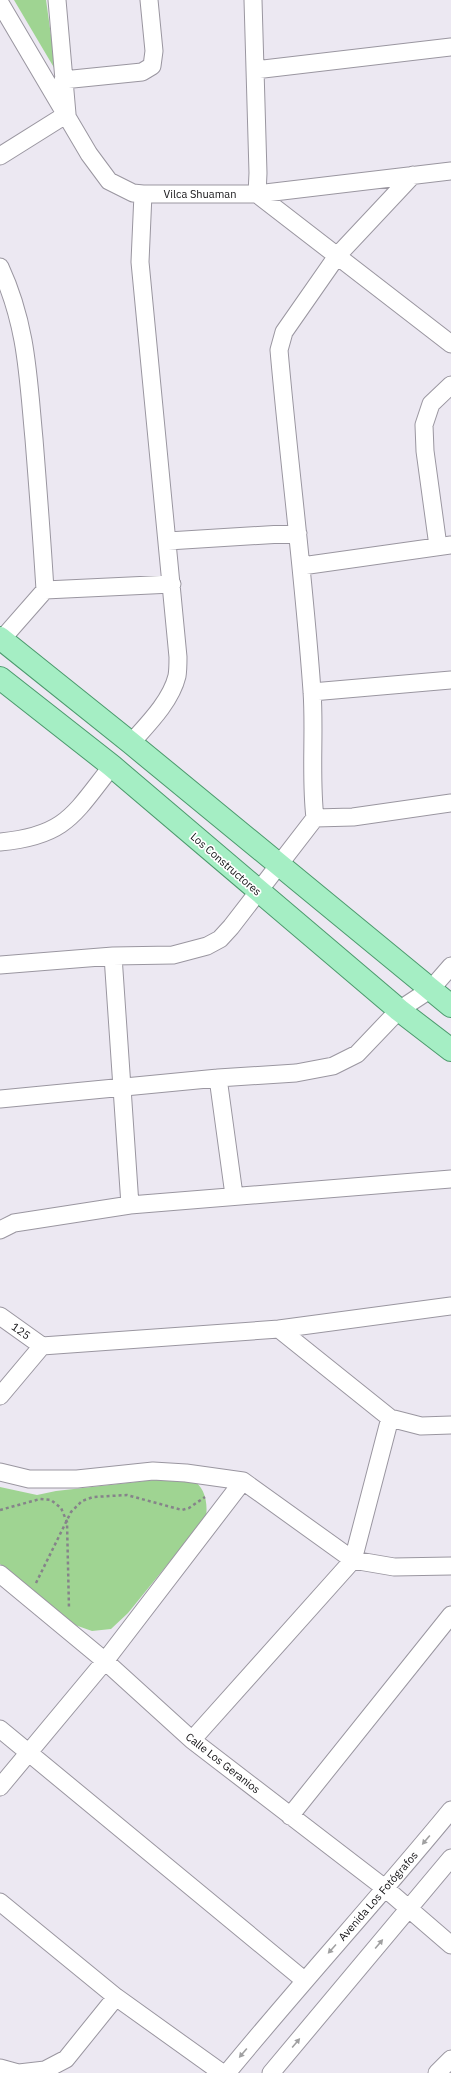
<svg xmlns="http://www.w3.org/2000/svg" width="451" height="2073" font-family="'IBM Plex Sans',sans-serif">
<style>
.green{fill:#9fd492}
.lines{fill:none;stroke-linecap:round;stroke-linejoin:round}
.minor-casing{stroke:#9a96a0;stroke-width:19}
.major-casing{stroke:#4b996c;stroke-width:24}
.path{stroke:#86838a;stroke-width:2.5;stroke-dasharray:3 3;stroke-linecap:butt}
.minor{stroke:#fff;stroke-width:17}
.major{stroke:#a5eec4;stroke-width:22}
.oneway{fill:#a0a0a1}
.labels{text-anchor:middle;stroke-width:3.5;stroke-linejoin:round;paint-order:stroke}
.street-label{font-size:11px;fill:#121114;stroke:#fff}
</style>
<rect width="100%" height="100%" fill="#ece8f2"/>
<path class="green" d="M14,0H46L56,71Z
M171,1478C176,1478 185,1477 190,1479C205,1485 208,1503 206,1517L128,1613L111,1629L92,1631L75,1625L0,1564V1487L37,1495L56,1491Z"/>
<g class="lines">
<defs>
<path id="minor" d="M253,0L258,173L257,194L451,171
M0,3L89,154L109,181L133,193L143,194H257L451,344
M255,70L451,47
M63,80L142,72L152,66L154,51L149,0
M0,156L67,114L57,0
M0,267C27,325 28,377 34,439C38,489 42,540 45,590L2,639
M168,541L298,533
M438,546L425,451L424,425L431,404L451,385
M302,566L451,545
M45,590L172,584
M312,692L451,680
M131,743C148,724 171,701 177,676C178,670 178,663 178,657L140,262L143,194
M315,818C310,776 315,733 312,691C304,577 289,464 279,350L284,332L337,256L413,175
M0,842C66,836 74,814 112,766
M113,956L130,1205
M0,965L113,956L173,955L207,946L220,939L231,927L315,818L353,817L451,803
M218,1078L234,1195
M0,1099L218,1078L296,1073L333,1066L357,1054L399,1010L431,989L451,966
M0,1230L14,1223L130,1205L451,1179
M0,1316L42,1346
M279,1329L451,1306
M0,1396L42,1346L279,1329L390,1418L421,1426L451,1425
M0,1472L29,1479H77L153,1471L186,1473L243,1481L353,1560L394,1567L451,1566
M0,1574L105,1661L192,1740L386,1889L451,1945
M0,1729L304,1980
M192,1740L353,1560L390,1418
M0,1787L105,1661L243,1481
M290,1816L451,1615
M0,1902L116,1997L222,2073
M0,2068L18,2073
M19,2073L45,2070L66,2059L116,1997
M227,2073C300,1984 378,1899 451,1810
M271,2073L451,1858
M437,2073L451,2059"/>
<path id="major" d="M0,638L131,743L451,1006
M0,678L112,766L399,1010L451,1050"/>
</defs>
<use href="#minor" class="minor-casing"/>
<use href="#major" class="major-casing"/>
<path class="path" d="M0,1510L40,1499L51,1500L61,1508L67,1522L69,1609
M36,1583L71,1512L82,1501L93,1497L127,1495L182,1510L189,1508L205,1497"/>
<use href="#minor" class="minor"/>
<use href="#major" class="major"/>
</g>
<defs><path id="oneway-solid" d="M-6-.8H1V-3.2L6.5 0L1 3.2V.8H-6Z"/></defs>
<g class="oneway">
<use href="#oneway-solid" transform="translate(426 1840) rotate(130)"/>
<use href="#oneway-solid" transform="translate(379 1944) rotate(-50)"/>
<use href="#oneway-solid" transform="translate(332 1949) rotate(132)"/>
<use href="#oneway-solid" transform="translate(296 2043) rotate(-50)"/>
<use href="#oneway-solid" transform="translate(243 2053) rotate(130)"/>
</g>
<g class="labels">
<g class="street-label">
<text x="200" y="198">Vilca Shuaman</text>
<text transform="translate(226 864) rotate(41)" y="4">Los Constructores</text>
<text transform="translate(21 1331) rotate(35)" y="4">125</text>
<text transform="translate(223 1763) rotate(38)" y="4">Calle Los Geranios</text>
<text transform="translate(378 1896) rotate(-49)" y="4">Avenida Los Fotógrafos</text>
</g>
</g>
</svg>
